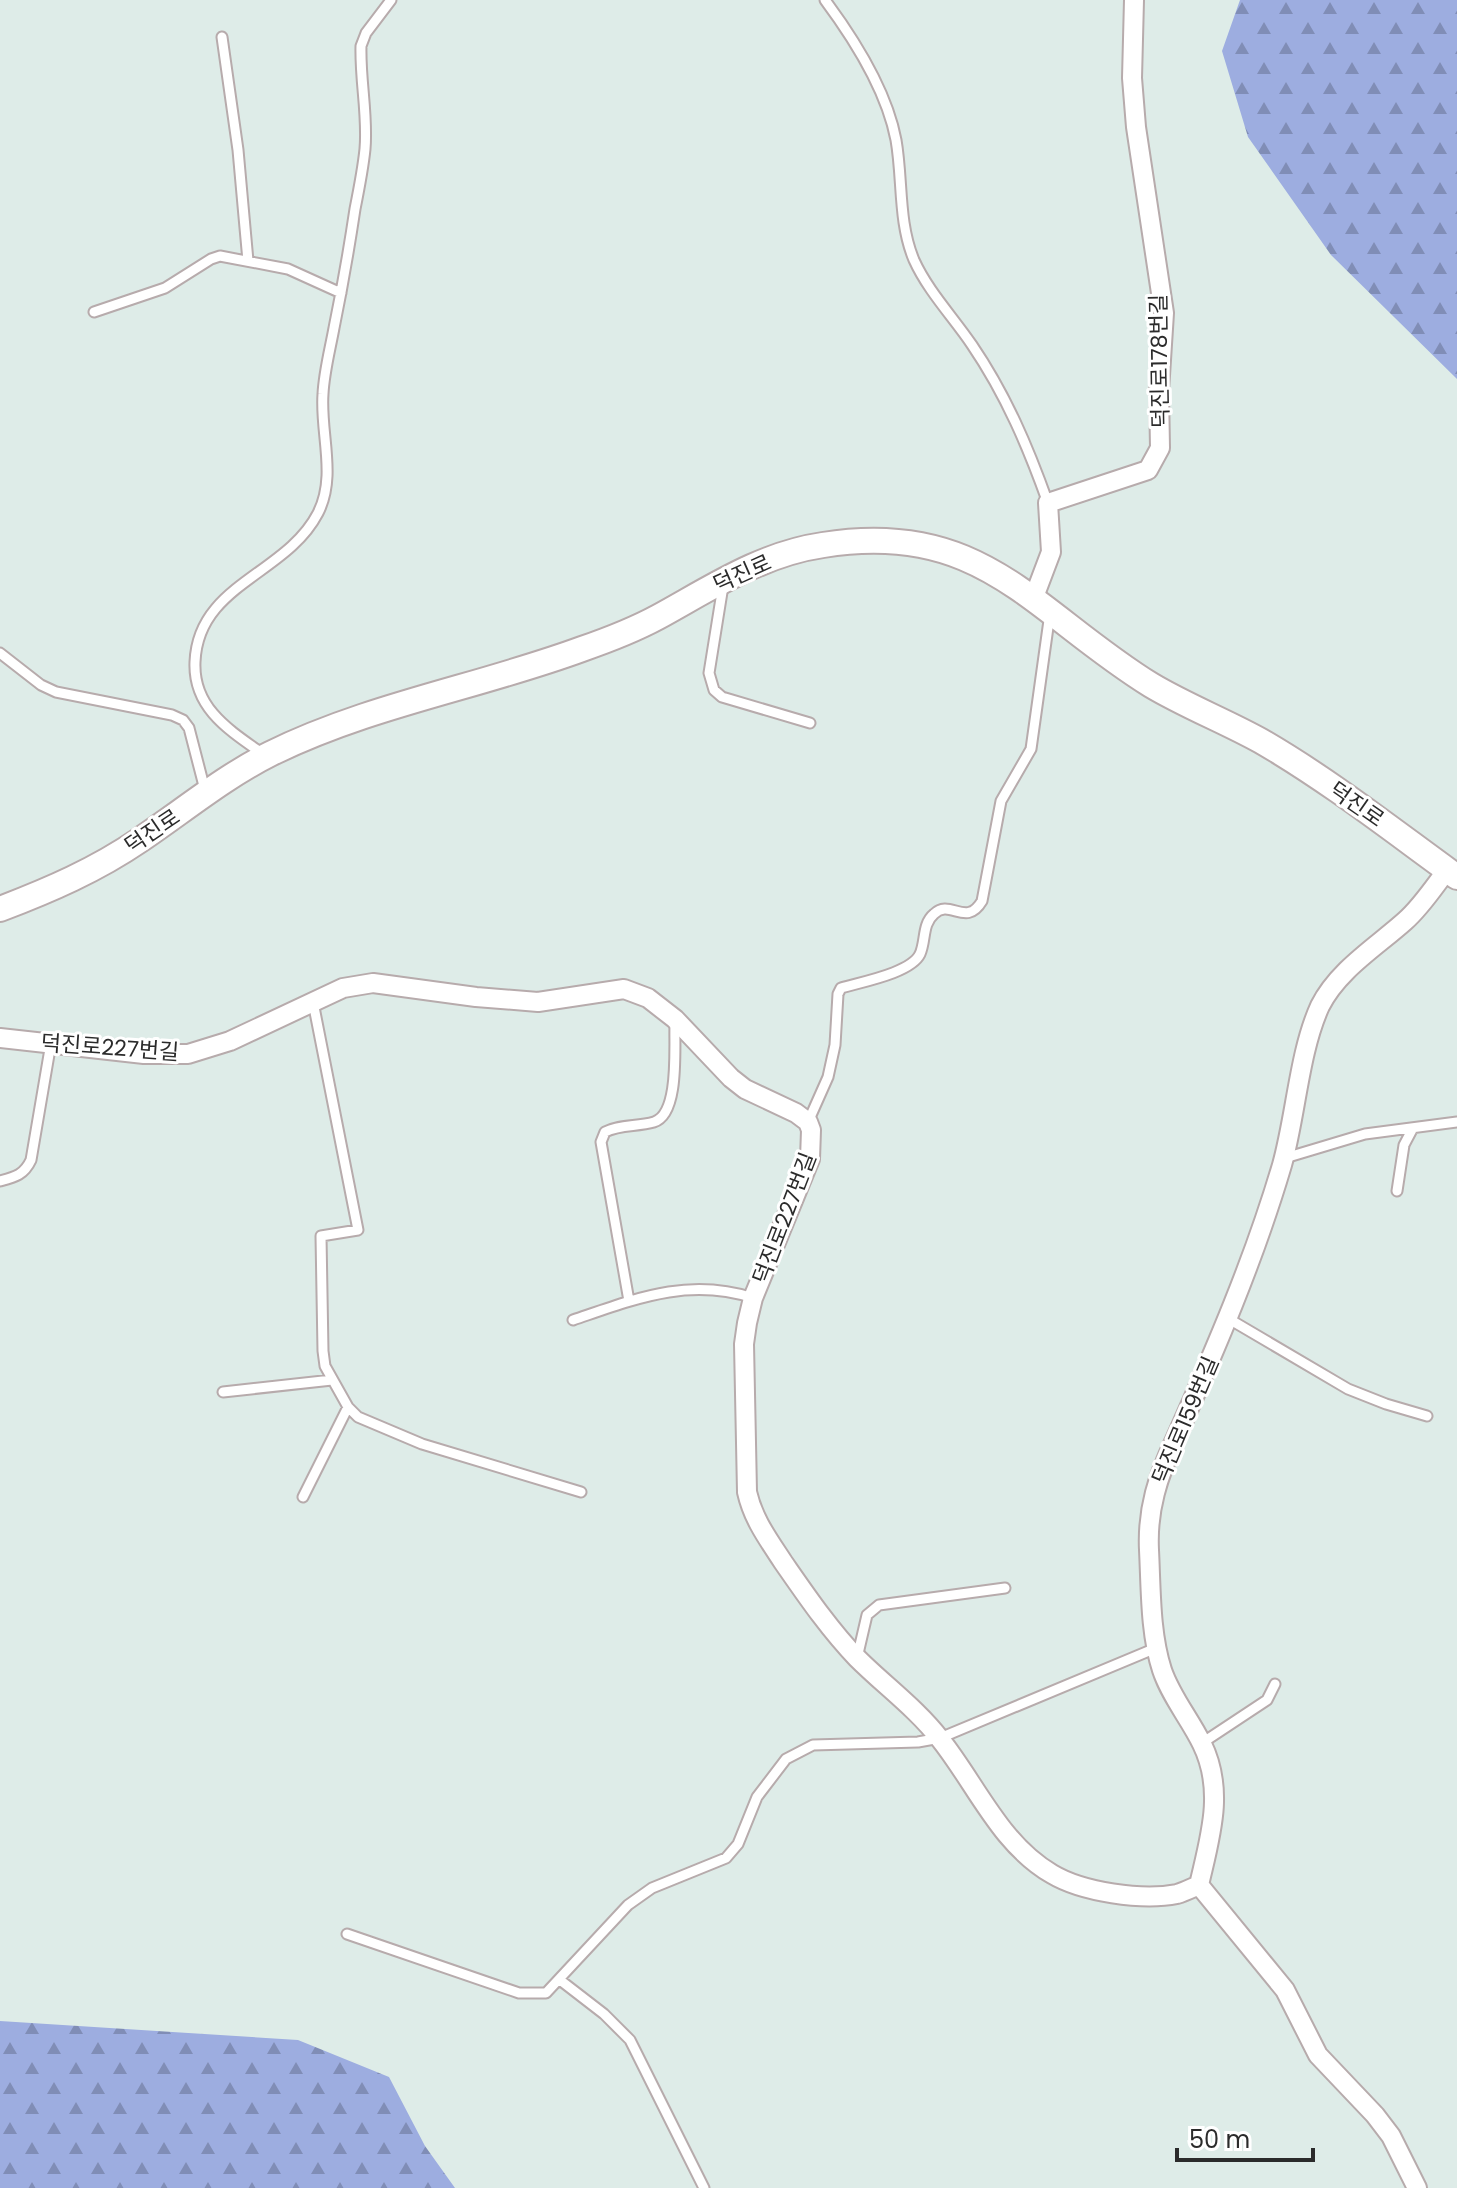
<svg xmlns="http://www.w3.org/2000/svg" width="1457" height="2188" font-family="Poppins,'Noto Sans KR',sans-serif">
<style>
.forest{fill:url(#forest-firs)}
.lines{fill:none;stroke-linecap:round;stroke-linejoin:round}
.lane-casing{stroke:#b7abac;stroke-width:13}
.street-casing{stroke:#b7abac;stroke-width:22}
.secondary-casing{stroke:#b7abac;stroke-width:28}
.lane{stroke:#fff;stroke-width:9}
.street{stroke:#fff;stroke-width:18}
.secondary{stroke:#fff;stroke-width:24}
.labels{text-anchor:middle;stroke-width:6;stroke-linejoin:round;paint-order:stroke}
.street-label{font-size:22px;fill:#2b2b2b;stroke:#fff}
</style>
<defs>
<pattern id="forest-firs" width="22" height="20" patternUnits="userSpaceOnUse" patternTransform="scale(2)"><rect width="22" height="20" fill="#9dade0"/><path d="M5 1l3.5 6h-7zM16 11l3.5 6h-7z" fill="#808db6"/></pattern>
</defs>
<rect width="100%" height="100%" fill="#deece8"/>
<path class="forest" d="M1240,0H1457V379L1331,255L1248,137L1222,51Z
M0,2021L298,2040L389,2077L425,2146L455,2188H0Z"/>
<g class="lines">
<defs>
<path id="lane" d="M825,0C854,39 887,92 896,140C903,180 898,222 914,260C928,291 953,317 972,345C1006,395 1028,447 1048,503
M222,37L238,150L248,261
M94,312L165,288L211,259L220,256L288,269L341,293
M723,586L709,673L714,690L722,697L810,723
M0,653L41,685L56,692L172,715L183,720L189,728L205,790
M263,754C229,730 193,708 195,662C198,584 286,575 318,513C337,476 320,433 323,394C324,372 330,350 334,328C342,289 349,249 355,209C359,189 363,169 365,149C368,115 360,81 361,46L366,33L391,0
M313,1002L358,1230L321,1236L323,1351L325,1366L348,1407L358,1417L422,1444L581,1492
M808,1122L828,1077L835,1045L838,994L841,988C861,982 911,973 920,954C926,941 922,924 934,914C950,898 966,928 982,901L1001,801L1031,749L1050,613
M1285,1158L1365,1134L1457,1122
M0,1181C15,1177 24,1175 31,1160L51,1043
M1397,1191L1404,1145L1413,1128
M629,1301L601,1142L605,1132C620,1124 637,1127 654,1122C680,1114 674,1046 675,1023
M1229,1319L1348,1389L1386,1404L1427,1416
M573,1320C635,1299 688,1277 753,1298
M223,1392L332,1380
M303,1497L348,1407
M857,1658L867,1615L879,1605L1005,1588
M1202,1743L1267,1700L1275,1684
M347,1934L519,1993H546L628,1905L652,1888L726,1858L738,1844L757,1797L786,1759L813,1745L918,1742L940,1738L1156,1648
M560,1980L604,2014L630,2040L704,2188"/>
<path id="street" d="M1034,597L1051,552L1048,503L1148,470L1160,448L1159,391L1164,313L1136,127L1132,78L1134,0
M0,1038L144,1054H188L230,1041L343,988L373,983L476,997L538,1002L624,989L648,998L675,1019L731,1078L745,1089L796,1113L808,1122L811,1130L810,1159L753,1298L747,1323L744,1344L747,1492C753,1519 768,1539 783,1562C806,1595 829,1629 857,1658C884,1685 917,1709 940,1739C976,1784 1000,1844 1052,1874C1082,1892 1142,1901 1177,1894C1184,1892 1192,1888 1199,1885
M1417,2188L1391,2136L1375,2115L1318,2055L1285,1990L1199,1885C1210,1837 1225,1791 1202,1744C1190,1719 1171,1697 1162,1670C1150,1633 1151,1589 1149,1550C1147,1509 1158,1476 1175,1440C1215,1350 1254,1260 1282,1165C1296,1115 1299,1052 1320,1006C1338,970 1376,947 1405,921C1421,907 1434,887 1447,870"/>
<path id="secondary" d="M0,909C50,890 96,870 140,840C183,811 224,777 270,754C369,705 479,687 582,649C608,640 634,630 658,617C711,588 761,554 823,545C982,519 1033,612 1151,685C1186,706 1225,721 1261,741C1330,781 1392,830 1457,877"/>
</defs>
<use href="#lane" class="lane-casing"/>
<use href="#street" class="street-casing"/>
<use href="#secondary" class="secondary-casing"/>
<use href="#lane" class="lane"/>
<use href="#street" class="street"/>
<use href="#secondary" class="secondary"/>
</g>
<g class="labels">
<g class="street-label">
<text transform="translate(1159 361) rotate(-91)" y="8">덕진로178번길</text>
<text transform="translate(742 573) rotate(-24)" y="8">덕진로</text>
<text transform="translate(1357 804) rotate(35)" y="8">덕진로</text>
<text transform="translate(152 831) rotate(-34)" y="8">덕진로</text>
<text transform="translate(110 1047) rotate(4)" y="8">덕진로227번길</text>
<text transform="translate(784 1218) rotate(-69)" y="8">덕진로227번길</text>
<text transform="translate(1185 1420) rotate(-67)" y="8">덕진로159번길</text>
</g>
</g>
<path d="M1177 2148v12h136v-12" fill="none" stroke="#2b2b2b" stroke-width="4"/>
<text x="1189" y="2148" font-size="24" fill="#2b2b2b" stroke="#ffffff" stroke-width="6" paint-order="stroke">50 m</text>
</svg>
